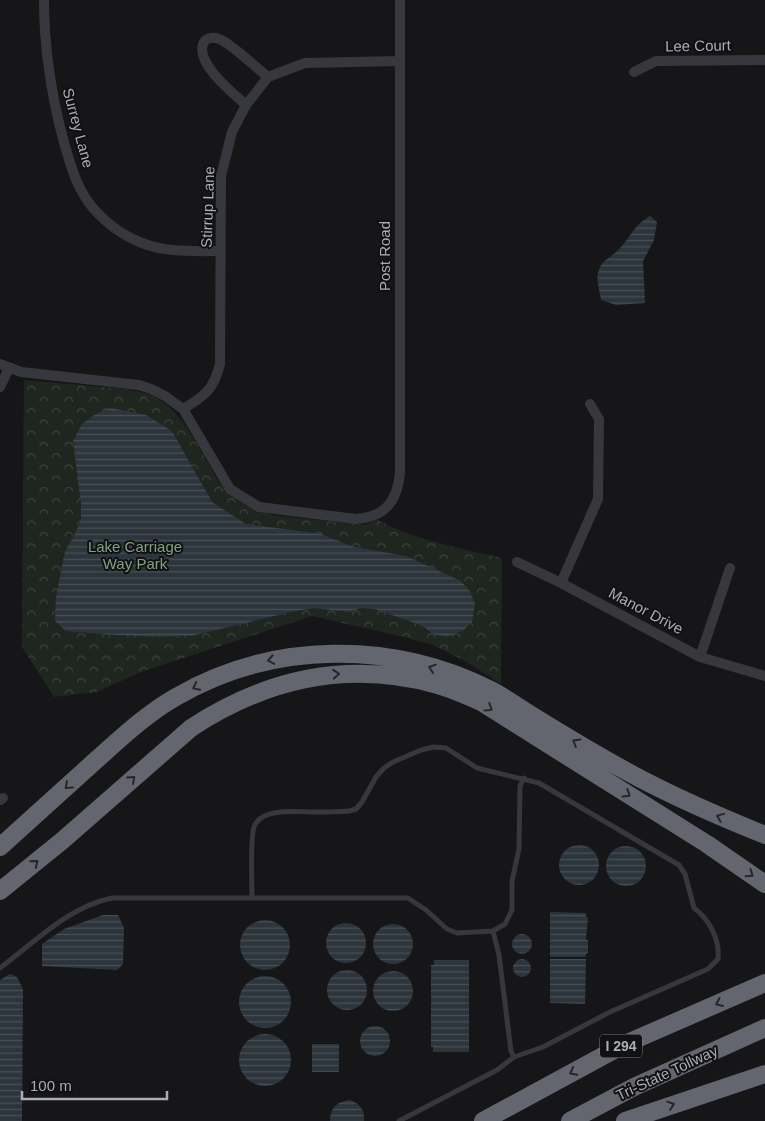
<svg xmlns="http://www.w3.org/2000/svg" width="765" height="1121" font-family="Arial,sans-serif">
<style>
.park{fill:url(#park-crowns)}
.water{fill:url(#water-rules)}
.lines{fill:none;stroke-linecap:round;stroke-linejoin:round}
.lane{stroke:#37383d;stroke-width:5}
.street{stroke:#37383d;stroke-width:10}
.highway{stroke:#63666e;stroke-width:18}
.oneway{stroke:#26262a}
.labels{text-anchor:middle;stroke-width:4;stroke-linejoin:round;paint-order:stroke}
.shield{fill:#111113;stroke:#7b7e86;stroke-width:1}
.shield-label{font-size:14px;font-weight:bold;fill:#a8adb8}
.street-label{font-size:15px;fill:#a8adb8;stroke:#111113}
.park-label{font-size:15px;fill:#7fa381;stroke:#111113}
</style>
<defs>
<pattern id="park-crowns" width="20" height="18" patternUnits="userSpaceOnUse" patternTransform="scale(1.25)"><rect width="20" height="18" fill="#1e261f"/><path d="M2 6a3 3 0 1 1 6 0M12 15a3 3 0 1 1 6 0" fill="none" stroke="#3c433d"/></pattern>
<pattern id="water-rules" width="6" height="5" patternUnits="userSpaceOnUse" patternTransform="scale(1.25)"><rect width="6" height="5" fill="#2c353c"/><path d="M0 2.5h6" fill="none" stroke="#485056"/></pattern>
</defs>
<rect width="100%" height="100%" fill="#161618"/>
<path class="park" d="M24,380L125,389C135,391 146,392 155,397C183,411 203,456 219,482L226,490L241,502L255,510L272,515L364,525L378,520C412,539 463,549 502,558L501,684L465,661L433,645L404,637L312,616L141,672L97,692L54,697L22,647Z"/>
<path class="water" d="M650,216L657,222L654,240L643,261L645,303L616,305L601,300C600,292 596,280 598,273C601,261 607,260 615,253C629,241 633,225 650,216Z
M111,408L146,415L172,431L212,502L246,524L321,534L354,547L406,556L461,581L470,591L475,604L472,622L464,630L447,637L433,634L423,626L375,609L361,608L349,612L314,608L291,612L191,636L155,637L117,635L66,631L55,621L56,597L65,551L74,536L81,520V504L73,441L82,424L96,414Z
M559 865a20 20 0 1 1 40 0a20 20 0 1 1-40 0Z
M606 866a20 20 0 1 1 40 0a20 20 0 1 1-40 0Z
M550,912L586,913V917H588L586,940H588V953L586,954V957H550Z
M103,915H118L124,928L123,964L117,970L42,966V944L64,929Z
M240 945a25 25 0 1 1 50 0a25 25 0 1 1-50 0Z
M326 943a20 20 0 1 1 40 0a20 20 0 1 1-40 0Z
M373 944a20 20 0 1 1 40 0a20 20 0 1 1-40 0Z
M512 944a10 10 0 1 1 20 0a10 10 0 1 1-20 0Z
M513 968a9 9 0 1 1 18 0a9 9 0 1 1-18 0Z
M550,959H586L585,1004L550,1003Z
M434,960H469V1052H433V1047H431V965H434Z
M327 990a20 20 0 1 1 40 0a20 20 0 1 1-40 0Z
M373 991a20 20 0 1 1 40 0a20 20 0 1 1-40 0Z
M10,974L17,977L23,989L22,1121H0V980Z
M239 1002a26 26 0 1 1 52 0a26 26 0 1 1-52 0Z
M360 1041a15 15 0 1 1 30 0a15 15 0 1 1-30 0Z
M239 1060a26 26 0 1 1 52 0a26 26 0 1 1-52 0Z
M312,1044H339V1072H312Z
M350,1100C360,1104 365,1110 364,1121H330C330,1108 337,1101 350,1100Z"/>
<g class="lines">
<path class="lane" d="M252,897C252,881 250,840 254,827C261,807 298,812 314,812C326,812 338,812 349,811L356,809L362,802L376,777L384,768L393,762L421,750L434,747L446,748L477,768L539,783L679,865L685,874L694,908C709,919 720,939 718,959L708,969L610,1012L543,1047L514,1057L497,1070L399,1121
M493,931L499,955L511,1051L514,1057
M0,968C35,942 68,907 112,898H408L426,910L447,929L457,933L493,931L505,924L512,910V881L519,849L520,786L524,778"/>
<path class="street" d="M44,0C44,48 51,93 63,139C70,163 76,188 93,208C106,223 124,236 142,243C167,253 195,251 221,251
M634,72L656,61L765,60
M246,105C233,93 196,64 203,44C206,37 213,37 219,39C228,41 259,70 268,77
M0,364L21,372L139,385L151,389L165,396L183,409L230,489L259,507L356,519C385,517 397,502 400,473V0
M0,387L9,368
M183,409C205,396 214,389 220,364L221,176L232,132L246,105L268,77L305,63L400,61
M517,562L561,583L700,657L765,676
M561,583L598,499L599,419L590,404
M700,657L730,568
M0,800L3,798"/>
<path class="highway" d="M0,847C31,819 63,790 94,762C120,739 146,714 176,697C272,641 392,640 491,690C506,698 521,709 536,718C570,739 605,760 641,779C681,800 723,818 765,835
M0,891L63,840L191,728C267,678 349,660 438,685C453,689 467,696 481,702L707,844L765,884
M483,1121L625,1044L765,983
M570,1121L634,1087L765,1028
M625,1121L765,1074"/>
</g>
<defs><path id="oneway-chevron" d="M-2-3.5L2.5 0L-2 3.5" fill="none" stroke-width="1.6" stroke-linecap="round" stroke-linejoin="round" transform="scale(1.25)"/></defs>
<g class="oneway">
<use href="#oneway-chevron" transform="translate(271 660) rotate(169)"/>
<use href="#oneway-chevron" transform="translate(432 668) rotate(-162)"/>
<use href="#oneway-chevron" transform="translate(336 674) rotate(-5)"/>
<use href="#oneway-chevron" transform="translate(196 687) rotate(154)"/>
<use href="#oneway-chevron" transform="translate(489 708) rotate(32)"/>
<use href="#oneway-chevron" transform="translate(576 742) rotate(-149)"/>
<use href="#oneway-chevron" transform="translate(132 779) rotate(-42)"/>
<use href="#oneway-chevron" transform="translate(68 786) rotate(138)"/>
<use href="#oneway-chevron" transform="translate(627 794) rotate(32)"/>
<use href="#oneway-chevron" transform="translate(720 817) rotate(-158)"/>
<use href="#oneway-chevron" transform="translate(35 863) rotate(-39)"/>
<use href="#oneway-chevron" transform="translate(750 874) rotate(35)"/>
<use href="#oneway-chevron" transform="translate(719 1003) rotate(156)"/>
<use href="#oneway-chevron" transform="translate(573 1072) rotate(152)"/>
<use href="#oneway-chevron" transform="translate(671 1105) rotate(-19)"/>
</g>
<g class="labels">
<rect class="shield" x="600" y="1034.5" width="42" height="23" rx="4"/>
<g class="shield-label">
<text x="621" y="1051">I 294</text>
</g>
<g class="street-label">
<text transform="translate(698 46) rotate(-1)" y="5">Lee Court</text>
<text transform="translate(78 128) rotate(75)" y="5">Surrey Lane</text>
<text transform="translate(208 207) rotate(-88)" y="5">Stirrup Lane</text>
<text transform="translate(385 256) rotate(-90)" y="5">Post Road</text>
<text transform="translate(646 611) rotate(28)" y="5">Manor Drive</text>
<text transform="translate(667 1073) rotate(-25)" y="5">Tri-State Tollway</text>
</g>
<g class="park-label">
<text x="135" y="552">Lake Carriage<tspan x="135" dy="17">Way Park</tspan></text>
</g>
</g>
<path d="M22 1091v8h145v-8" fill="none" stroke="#a8adb8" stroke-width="2.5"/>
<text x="30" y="1091" font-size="15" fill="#a8adb8" stroke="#111113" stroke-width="4" paint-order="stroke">100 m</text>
</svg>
